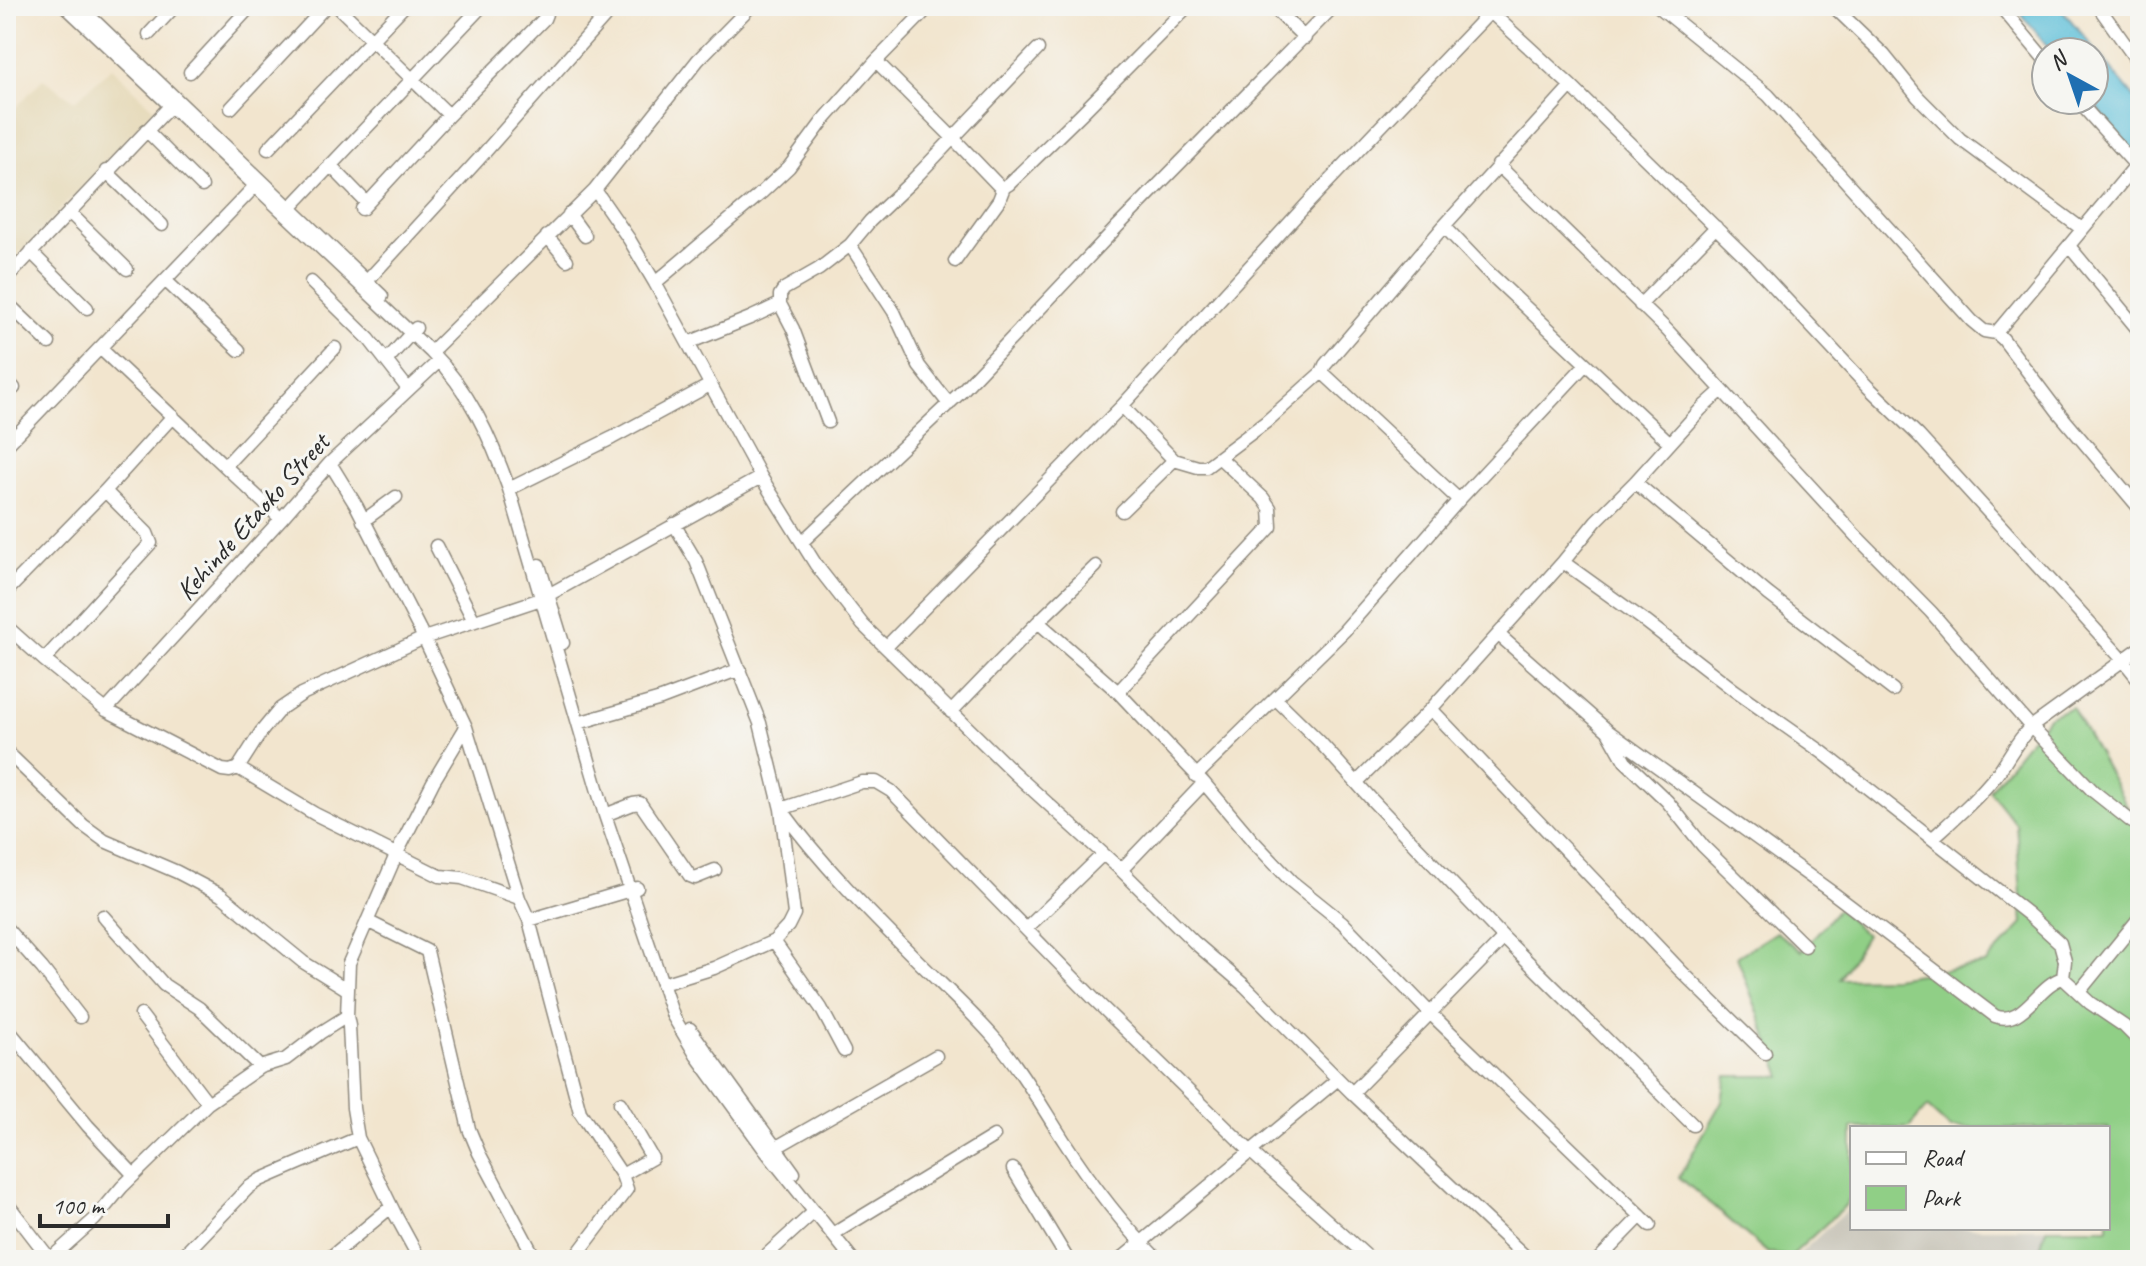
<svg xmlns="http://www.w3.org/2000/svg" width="2146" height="1266" font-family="Caveat,sans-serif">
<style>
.built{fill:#e6daba}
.industrial{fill:#c8c4b8}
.green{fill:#90cf86;stroke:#5e7d58;stroke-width:2}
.water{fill:#5abed8;stroke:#427482;stroke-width:2}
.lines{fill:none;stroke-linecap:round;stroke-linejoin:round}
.minor-casing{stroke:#8e887c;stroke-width:15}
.minor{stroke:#fff;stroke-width:12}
.labels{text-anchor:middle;stroke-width:6;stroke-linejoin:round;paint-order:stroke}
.street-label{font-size:28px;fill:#2b2b2b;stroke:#f6f6f2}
</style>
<rect width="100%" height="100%" fill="#f6f6f2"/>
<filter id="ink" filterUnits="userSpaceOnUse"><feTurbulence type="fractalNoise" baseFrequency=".0125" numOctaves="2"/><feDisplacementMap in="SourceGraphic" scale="16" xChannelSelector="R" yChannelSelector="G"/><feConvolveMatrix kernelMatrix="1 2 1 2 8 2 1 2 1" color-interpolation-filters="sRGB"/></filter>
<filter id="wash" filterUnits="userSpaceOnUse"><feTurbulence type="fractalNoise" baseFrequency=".006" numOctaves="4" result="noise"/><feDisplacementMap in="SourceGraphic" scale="32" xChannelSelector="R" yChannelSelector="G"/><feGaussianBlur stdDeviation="1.8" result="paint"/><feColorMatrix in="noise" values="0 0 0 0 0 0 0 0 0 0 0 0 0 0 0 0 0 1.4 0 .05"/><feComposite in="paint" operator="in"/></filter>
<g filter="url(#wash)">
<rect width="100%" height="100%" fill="#f2e5ce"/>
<path class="built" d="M112,67L154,109L6,268V118L43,79L75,101Z"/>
<path class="industrial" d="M1852,1205V1228H2051L2040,1260H1769L1773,1255L1795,1258Z"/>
<path class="green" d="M2072,707L2140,829V1260H2034L2039,1253L2046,1228H2108V1128H1950L1927,1107L1909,1128H1852V1197L1843,1208L1790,1257L1768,1253L1679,1177L1722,1101L1726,1076H1782L1737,957L1776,932L1802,951L1838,909L1866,935L1840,979L1893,978L1985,964L2023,924L2016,824L1989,790L2048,717Z"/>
<path class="water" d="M2015,6H2059L2140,104V161L2091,100H2094V52H2052Z"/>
</g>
<g filter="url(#ink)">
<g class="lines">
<defs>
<path id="minor" d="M65,6L431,352C469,390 491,438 509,489L605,815L673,1016L696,1055L765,1150L853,1260
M79,6L382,296
M337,6L449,115
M1272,6L1305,38
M1484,6L1571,86L1752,263L1868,387L1919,436L2124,661L2140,681
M1658,6L1768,95L1972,321L1984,331L1996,333L2003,339L2059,413L2140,509
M1833,6L1884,55L1918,97L1960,139L2082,229
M2000,6L2046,61
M2098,6L2140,65
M149,34L175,6
M1038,49L953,138L1000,187H1004L1009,184L1081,114L1188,6
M190,72L251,6
M2077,100L2139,169
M231,108L326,6
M146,130L202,186
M268,149L404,6
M330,165L367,203
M1498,165L1667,330L1855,535L1931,612L2031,727L2093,791L2132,822
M106,171L162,225
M595,190L629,239L655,283L761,477L816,565L863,625L1013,772L1121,870L1194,942L1245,986L1338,1079
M291,207L482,6
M362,209L449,115L544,19L546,14L540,6
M69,212L127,269
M569,214L585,236
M1444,226L1485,269L1669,442
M547,236L567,260
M850,245L894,312L919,366L949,404
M2069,246L2140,332
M31,252L87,308
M955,261L999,200L1004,187
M6,279L175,101
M165,280L239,350
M367,281L478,160L614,6
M311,282L369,339L408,389
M655,283L759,195L789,167L823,121L876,61L930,6
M6,302L49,343
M780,304L793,329L828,422
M1640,305L1716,227
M1996,333L2136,165
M688,343L750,318L780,304V295L784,289L819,269L850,245L870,221L910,183L953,138L876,61
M436,347L595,190L698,60L751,6
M101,349L281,519
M386,361L416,328
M1322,372L1459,500
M6,380L14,388
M1122,406L1174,460L1198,467H1206L1266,422L1322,372L1325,365L1444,226L1571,86
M6,446L258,183
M330,463L357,507L424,638L466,727L519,898L529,920L580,1112L622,1175L627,1189L573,1260
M226,465L335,348
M1635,482L1768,594L1893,690
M509,489L612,438L710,385
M1122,511L1174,460
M363,521L396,497
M802,542L959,394L1117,227L1334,6
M436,546L474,621
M1563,562L1645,621L1734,690L1822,752L2028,914L2060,943L2065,961L2063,978
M539,565L563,643
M6,592L105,491L173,416
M1038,622L1118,692L1204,783L1253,841L1291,881L1342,922L1431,1014L1650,1225
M6,626L44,660L106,710L222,770L230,771L238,768L261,732L280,709L302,694L424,638L541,599L761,477
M1499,635L1608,731L1625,761L1667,801L1703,846L1805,946
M886,647L1122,406L1307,204L1490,12
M44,660L151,543L147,533L105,491
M1118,692L1271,527L1270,508L1263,498L1220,458
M1276,699L1319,741L1372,800L1504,938L1693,1125
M1431,709L1680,970L1765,1053
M106,710L281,519L330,463L439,361
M951,712L1038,622L1096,566
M578,723L661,699L740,669
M1608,731L1833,893L1995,1016C2023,1027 2038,984 2063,978
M6,751L83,825L105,841L177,872L221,895L303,962L348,990
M238,768L315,814L440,876L462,878L519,898
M1196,776L1344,631L1459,500L1586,364
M1357,782L1431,709L1563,562L1596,521L1635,482L1701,409L1721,391
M781,809L862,782H876L891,791L1096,1001L1251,1152L1371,1260
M781,809C821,864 871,914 919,962C945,988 973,1013 996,1040C1022,1071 1042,1107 1064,1141C1091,1183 1123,1225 1158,1260
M605,815L633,804L640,803L690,876L695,878L715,870
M1933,838C1955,818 1978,798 1997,774C2009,758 2016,741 2031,727L2140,648
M1121,870L1204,783
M103,916L164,985L199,1008L260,1067
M529,920L637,888
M367,921L427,951L469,1129L479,1153L536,1260
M6,928L42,968L80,1017
M1026,929L1103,854
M774,941L821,1008L844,1051
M2063,978L2090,1003L2124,1026L2140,1042
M662,984L714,968L774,941L788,926L794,914L781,809L760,723L696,561L674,524
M2079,992L2140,917
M141,1015L208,1103
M6,1027L88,1126L134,1175
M690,1029L794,1173
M1352,1093L1529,1260
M620,1103L652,1158L622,1175
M775,1148L936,1056
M1013,1169L1068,1260
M6,1202L50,1259
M838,1231L994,1136
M49,1260L95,1219L122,1187L208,1103L260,1067L286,1059L320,1033L347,1016
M179,1260L248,1188L260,1180L358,1138
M327,1260L391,1207
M420,1260L396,1216L358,1138L353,1108L349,1026L347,1016L349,963L396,855L433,782L466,727
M761,1260L814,1212
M1120,1260L1338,1079L1352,1093L1504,938
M1598,1260L1641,1216"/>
</defs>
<use href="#minor" class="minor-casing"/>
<use href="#minor" class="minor"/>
</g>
</g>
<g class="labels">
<g class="street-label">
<text transform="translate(252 516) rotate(-48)" y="10">Kehinde Etaoko Street</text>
</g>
</g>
<rect width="2146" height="1266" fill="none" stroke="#f6f6f2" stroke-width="32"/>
<rect x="1850" y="1126" width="260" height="104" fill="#f6f6f2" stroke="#a5a5a2" stroke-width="2"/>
<rect x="1866" y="1152" width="40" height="12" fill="#ffffff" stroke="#a5a5a2" stroke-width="2"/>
<text x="1922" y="1166" font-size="24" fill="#2b2b2b">Road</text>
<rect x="1866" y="1186" width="40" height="24" fill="#90cf86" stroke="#a5a5a2" stroke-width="2"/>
<text x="1922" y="1206" font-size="24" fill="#2b2b2b">Park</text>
<g transform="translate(2070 76) rotate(320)"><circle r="38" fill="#f6f6f2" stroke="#a5a5a2" stroke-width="2"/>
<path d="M0-6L14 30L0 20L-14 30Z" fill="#1f6fb2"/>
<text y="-12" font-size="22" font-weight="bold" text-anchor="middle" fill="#2b2b2b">N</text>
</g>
<path d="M40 1214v12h128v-12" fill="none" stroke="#2b2b2b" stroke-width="4"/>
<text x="52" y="1214" font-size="24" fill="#2b2b2b" stroke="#f6f6f2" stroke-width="6" paint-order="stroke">100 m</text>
</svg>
